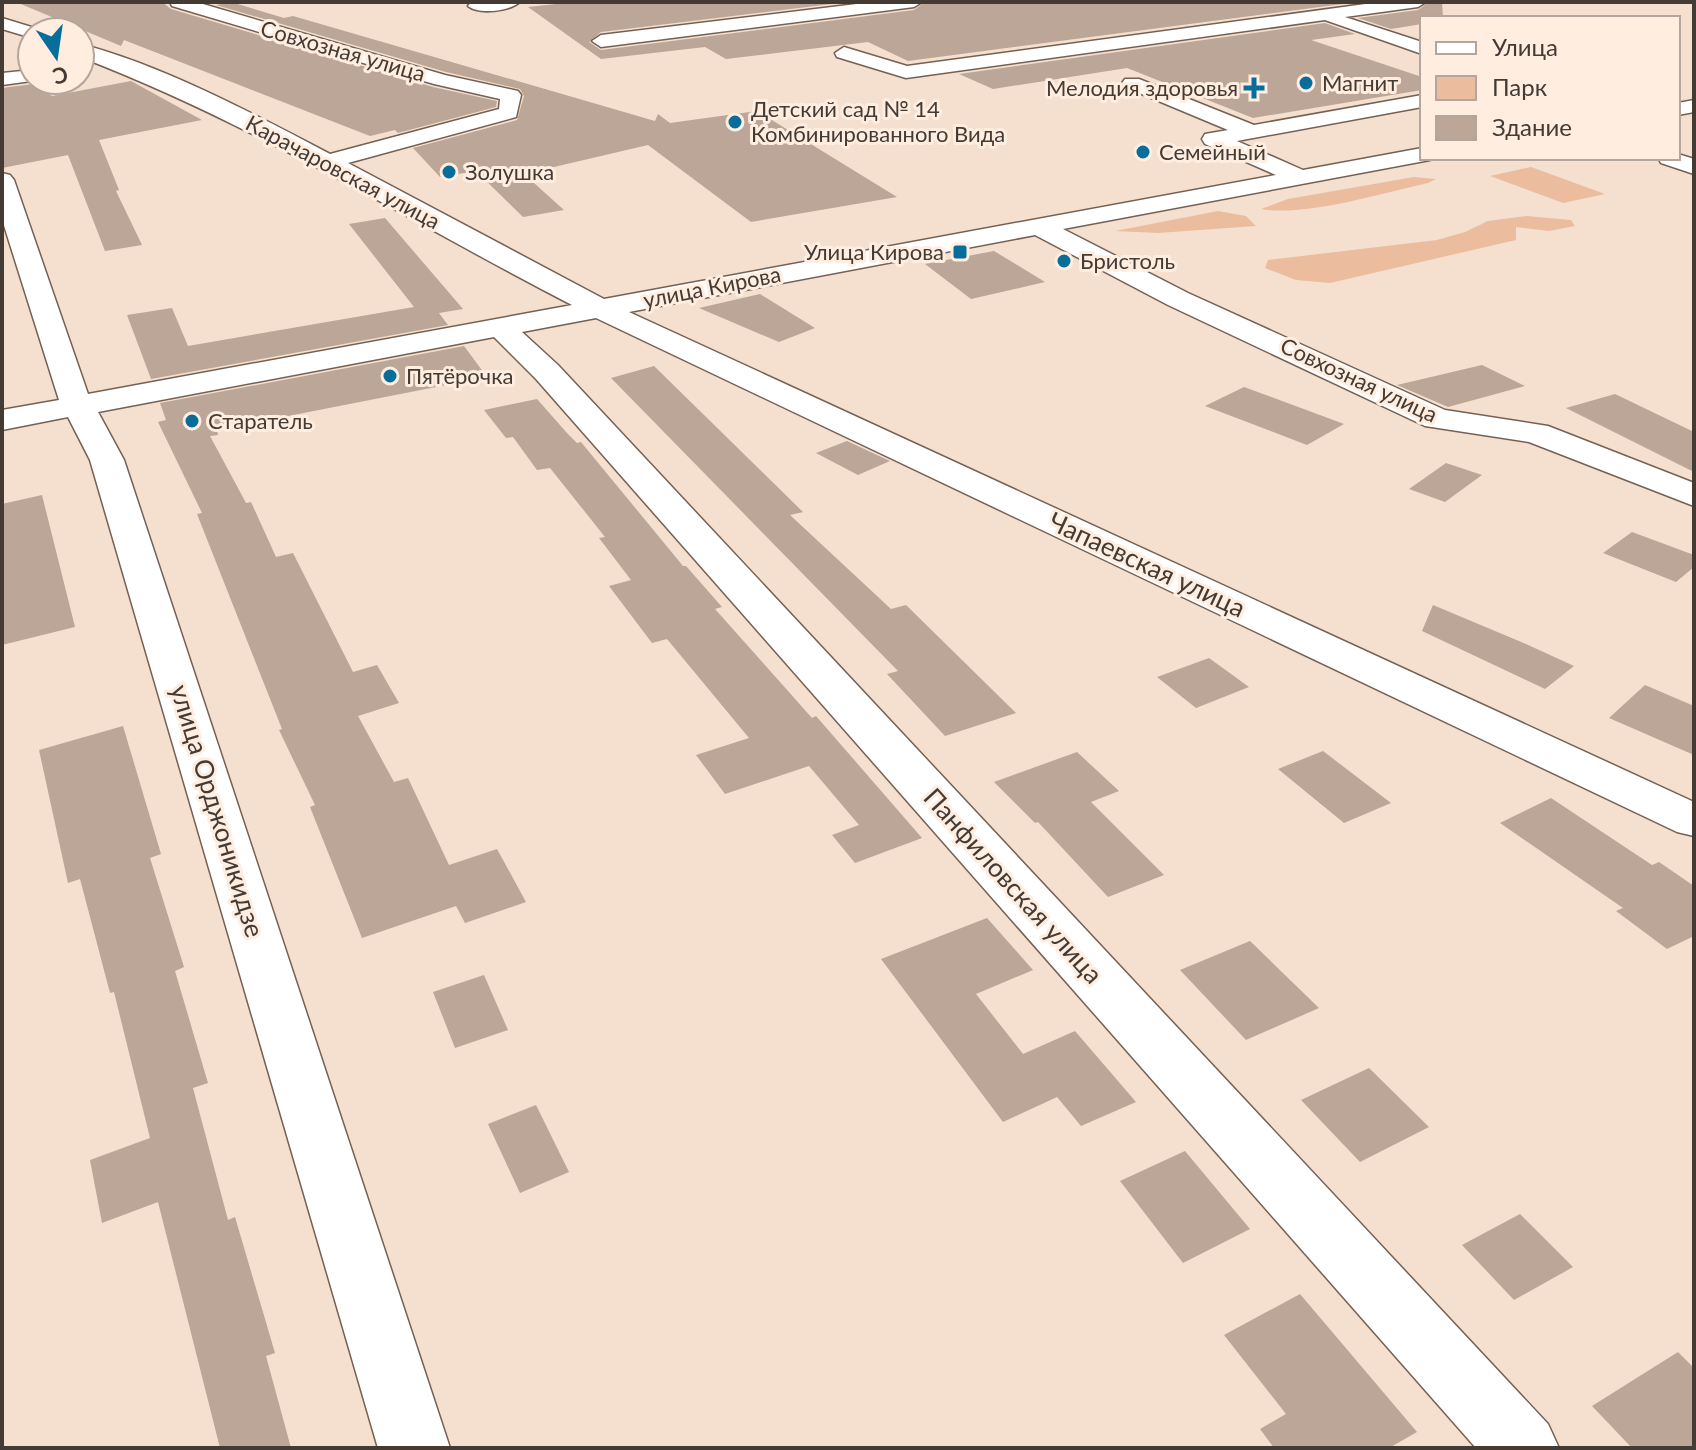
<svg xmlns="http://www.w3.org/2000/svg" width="1696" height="1450" font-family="Lato,sans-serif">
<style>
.green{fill:#ebbd9e}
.building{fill:#bba697}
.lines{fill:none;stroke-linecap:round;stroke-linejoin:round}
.minor-casing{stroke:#746154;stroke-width:3}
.minor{fill:#fff;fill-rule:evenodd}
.poi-dot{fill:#076e9b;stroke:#ffede0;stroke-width:3}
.labels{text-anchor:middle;stroke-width:6;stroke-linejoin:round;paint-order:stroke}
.far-street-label{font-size:22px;fill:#443b35;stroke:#ffede0}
.far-poi-label{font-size:22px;fill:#443b35;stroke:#ffede0;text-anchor:start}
.street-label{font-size:26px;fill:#443b35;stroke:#ffede0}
</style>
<rect width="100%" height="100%" fill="#f5dfcf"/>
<path class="green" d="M1531,167L1605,194L1563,203L1490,176Z
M1414,177L1436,179L1428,183C1382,193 1305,217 1261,209L1288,199Z
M1218,211L1246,216L1256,226L1158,233L1115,231Z
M1526,216L1571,220L1575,226L1549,231L1516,227V240L1330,283L1296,280L1265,268L1268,260L1437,240L1465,232L1488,221Z"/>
<path class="building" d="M16,2H162L171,9L433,87L497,101L496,107L398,133L395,130L370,136L124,40L121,46Z
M231,2L284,18L293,16L655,121L658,114L670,123L757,111L897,197L751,222L648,145L524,174L564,210L523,217L476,171L440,177L413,148L517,120L524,96L520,89L446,72L216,5Z
M574,2H848L601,32L589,42L601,50L914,10L925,2H1358L908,61L868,42L726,59L705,47L601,59L528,7Z
M1429,2H1442L1443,18H1422V24L1391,29L1358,18L1418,10Z
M1325,23L1355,34L1311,40L1422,77V90L1253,118L1127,68L993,89L959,74Z
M131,81L202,120L99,140L119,190L116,191L142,245L105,251L68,155L2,168V88L34,84L52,96Z
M385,218L463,309L439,313L448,325L151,379L127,315L172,308L188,346L414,307L349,224Z
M994,251L1045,282L971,299L925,264Z
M760,294L815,328L779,342L699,308Z
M464,346L487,377L217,430L218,435L210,436L246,503L251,502L276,557L293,553L353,672L377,665L399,703L358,716L394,782L408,778L449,865L497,849L526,902L465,923L456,906L362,938L310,807L315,805L279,730L282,729L197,514L202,513L158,422L166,420L160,403Z
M1482,365L1525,386L1448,407L1397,385Z
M654,366L803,512L790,515L891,609L906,605L1016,713L945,736L887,674L898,671L611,378Z
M1244,387L1344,424L1307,445L1205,406Z
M1615,394L1694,432V472L1566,408Z
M537,399L567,433L577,443L581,442L683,566H686L722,607L715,609L812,718L816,716L922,838L855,863L832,835L859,825L809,766L725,794L696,755L749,738L667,639L652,643L609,586L631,580L599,538L605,537L550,468L537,470L513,437L506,438L484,410Z
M847,441L890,461L858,475L816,453Z
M1446,463L1482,475L1445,502L1409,489Z
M42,495L75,627L2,645V504Z
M1632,532L1694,555V567L1676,582L1603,553Z
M1433,605L1526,644L1574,666L1545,689L1422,631Z
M1209,658L1249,687L1196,708L1157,677Z
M1645,685L1694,706V755L1609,718Z
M123,726L161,854L150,858L184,967L175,971L208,1083L193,1088L228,1220L235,1217L275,1353L266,1356L291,1448H220L158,1202L102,1223L90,1160L150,1138L114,992L110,993L80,879L68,883L39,750Z
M1323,751L1391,803L1344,823L1278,769Z
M1077,752L1119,791L1091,802L1164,875L1108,897L1038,822L1035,823L994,782Z
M1551,798L1652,865L1659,862L1694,886V936L1667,949L1616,911L1623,908L1500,823Z
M987,918L1033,970L976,994L1023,1054L1075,1031L1136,1102L1081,1126L1057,1097L1003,1122L881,959Z
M1250,941L1319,1008L1246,1040L1180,970Z
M484,975L508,1030L455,1048L433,992Z
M1369,1068L1429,1127L1360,1162L1301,1100Z
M536,1105L569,1172L520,1193L488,1124Z
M1185,1151L1250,1229L1183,1263L1120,1181Z
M1520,1214L1573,1267L1514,1300L1462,1245Z
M1300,1294L1417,1432L1389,1448H1274L1260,1429L1286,1414L1224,1335Z
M1678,1352L1694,1368V1448H1632L1592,1406Z"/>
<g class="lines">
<defs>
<path id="minor" d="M170,2H196L445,75L518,91L521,95L516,117L348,163L604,299L1276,175L1205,144L1202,139L1205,134L1228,130L1125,87L1122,83L1125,79H1139L1254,125L1422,95V107L1237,141L1303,170L1422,148V158L1430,160L1063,229L1188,293L1445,410L1548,426L1694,483V506L1529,442L1425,426L1168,305L1035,235L629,312L1694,802V836L1677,832L596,318L522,332L558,365L1548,1424L1559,1448H1476L536,379L494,337L98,412L124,460L450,1448H378L90,460L68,417L2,430V410L59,400L2,219V173L10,175L14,180L88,394L572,305C407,220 253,123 80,57V44C160,64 256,115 330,154L499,109L500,99L434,84L172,6Z
M471,2H520C510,11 479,15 468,6Z
M873,2H922L914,7L601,47L592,41L601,35Z
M1380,2H1426L1418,7L1345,17L1422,42V54L1325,20L906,78L837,57L835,53L844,47L907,66Z
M2,18L38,29L40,32H32V38L2,29Z
M32,70V80H39L2,85V73Z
M1694,100V112L1678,115V103Z
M1678,154L1694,159V174L1661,163L1658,158H1678Z"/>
</defs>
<use href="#minor" class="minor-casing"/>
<use href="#minor" class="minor"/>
</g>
<g class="poi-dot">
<circle cx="1306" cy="83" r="8"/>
<path d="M1250 76h8v8h8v8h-8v8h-8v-8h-8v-8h8z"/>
<circle cx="735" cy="122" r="8"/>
<circle cx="1143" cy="152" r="8"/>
<circle cx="449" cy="172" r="8"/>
<rect x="952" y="244" width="16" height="16" rx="4"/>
<circle cx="1064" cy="261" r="8"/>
<circle cx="390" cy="376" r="8"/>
<circle cx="192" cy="421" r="8"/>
</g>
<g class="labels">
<g class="far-street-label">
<text transform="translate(343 51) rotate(16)" y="8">Совхозная улица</text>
<text transform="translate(343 172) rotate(28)" y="8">Карачаровская улица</text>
<text transform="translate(712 287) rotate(-11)" y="8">улица Кирова</text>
<text transform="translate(1359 380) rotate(25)" y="8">Совхозная улица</text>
</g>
<g class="far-poi-label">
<text x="1322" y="91">Магнит</text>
<text x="1238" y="96" text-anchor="end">Мелодия здоровья</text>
<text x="751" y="117">Детский сад № 14<tspan x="751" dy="25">Комбинированного Вида</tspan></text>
<text x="1159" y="160">Семейный</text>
<text x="465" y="180">Золушка</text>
<text x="944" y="260" text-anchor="end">Улица Кирова</text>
<text x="1080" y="269">Бристоль</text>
<text x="406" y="384">Пятёрочка</text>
<text x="208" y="429">Старатель</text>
</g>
<g class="street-label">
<text transform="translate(1147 565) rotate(25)" y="9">Чапаевская улица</text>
<text transform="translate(217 811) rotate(73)" y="9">улица Орджоникидзе</text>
<text transform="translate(1013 886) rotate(48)" y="9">Панфиловская улица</text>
</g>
</g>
<rect width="1696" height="1450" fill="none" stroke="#443b35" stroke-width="8"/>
<rect x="1420" y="16" width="260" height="144" fill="#ffede0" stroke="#b4a69c" stroke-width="2"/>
<rect x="1436" y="42" width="40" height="12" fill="#ffffff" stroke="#b4a69c" stroke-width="2"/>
<text x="1492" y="56" font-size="24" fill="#443b35">Улица</text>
<rect x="1436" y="76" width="40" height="24" fill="#ebbd9e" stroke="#b4a69c" stroke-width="2"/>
<text x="1492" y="96" font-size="24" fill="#443b35">Парк</text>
<rect x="1436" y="116" width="40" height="24" fill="#bba697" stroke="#b4a69c" stroke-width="2"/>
<text x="1492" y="136" font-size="24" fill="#443b35">Здание</text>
<g transform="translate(56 56) rotate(167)"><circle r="38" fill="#ffede0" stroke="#b4a69c" stroke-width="2"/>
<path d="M0-6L14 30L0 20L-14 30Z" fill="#076e9b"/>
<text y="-12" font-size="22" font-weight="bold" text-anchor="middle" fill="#443b35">С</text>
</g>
</svg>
